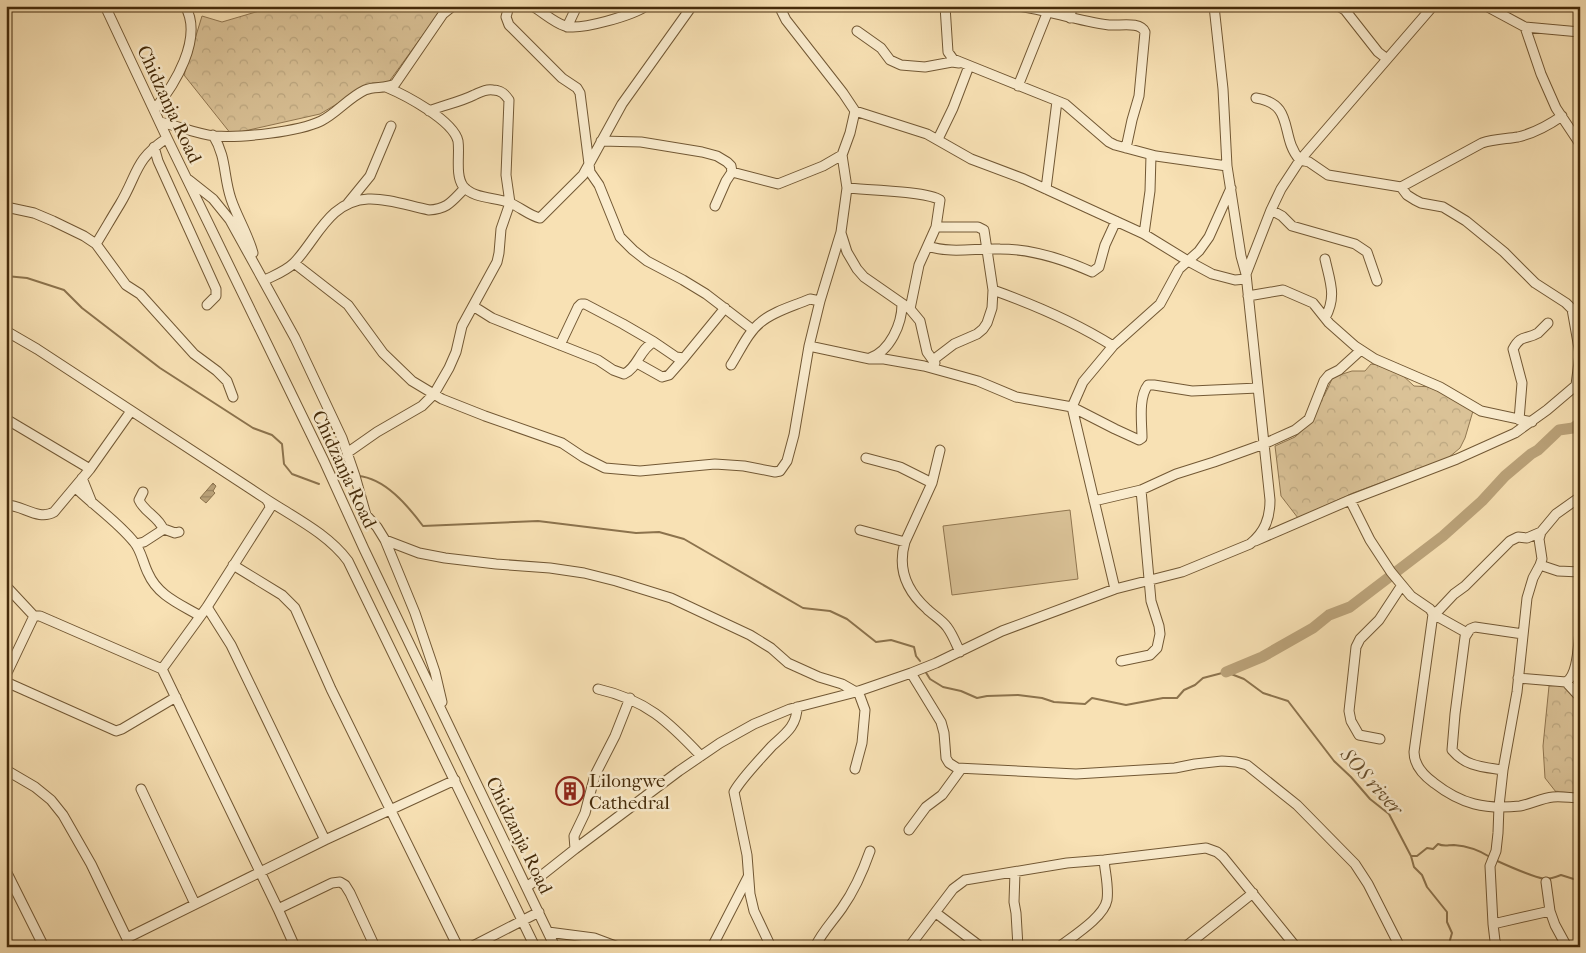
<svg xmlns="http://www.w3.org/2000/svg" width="1586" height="953" font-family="'IM FELL French Canon',serif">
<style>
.forest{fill:url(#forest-crowns);stroke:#907650}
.pitch{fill:#dac297;stroke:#907650}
.water{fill:url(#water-rules);stroke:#8c734d}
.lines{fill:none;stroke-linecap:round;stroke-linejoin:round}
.stream{stroke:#8c734d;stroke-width:2}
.river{stroke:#bba37a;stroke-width:11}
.minor-casing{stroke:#725834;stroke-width:11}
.minor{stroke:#faecce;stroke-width:9}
.labels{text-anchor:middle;stroke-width:5;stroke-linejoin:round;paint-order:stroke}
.street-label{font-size:19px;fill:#452b0a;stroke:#faecce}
.poi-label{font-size:19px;fill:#452b0a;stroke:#faecce;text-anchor:start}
.water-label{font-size:20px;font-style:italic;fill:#684f2c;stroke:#faecce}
</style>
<defs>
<pattern id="forest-crowns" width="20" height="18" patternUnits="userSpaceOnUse" patternTransform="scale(1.25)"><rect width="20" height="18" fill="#dac297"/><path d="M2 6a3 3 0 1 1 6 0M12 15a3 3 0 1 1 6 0" fill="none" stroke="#bca781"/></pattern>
<pattern id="water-rules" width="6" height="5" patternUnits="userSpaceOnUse" patternTransform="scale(1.25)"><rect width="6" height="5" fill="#bba37a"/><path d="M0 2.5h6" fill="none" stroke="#9a8562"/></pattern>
</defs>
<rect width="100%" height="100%" fill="#f8e1b4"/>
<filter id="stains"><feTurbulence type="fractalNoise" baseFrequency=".004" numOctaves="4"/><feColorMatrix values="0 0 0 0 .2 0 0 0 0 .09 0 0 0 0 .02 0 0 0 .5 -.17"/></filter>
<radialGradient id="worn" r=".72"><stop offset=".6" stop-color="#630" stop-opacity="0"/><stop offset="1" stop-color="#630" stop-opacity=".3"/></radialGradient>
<path class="forest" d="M276,6H444L388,83H372L320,114L231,134L184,75L202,16L222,22Z
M1371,364C1394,367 1397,370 1414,386L1432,387L1473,411L1465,438L1460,448L1448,458L1353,493L1298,518L1281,496L1275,446L1295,437L1308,425L1317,402L1324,396L1333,377L1352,371H1365Z
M1563,685L1580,697V793L1556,792L1545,778L1543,746L1549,686Z"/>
<path class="pitch" d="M1070,510L1078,579L952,595L943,526Z"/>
<path class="water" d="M213,483L216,486L213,491L215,493L206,503L200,498Z"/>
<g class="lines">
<path class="stream" d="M6,276L27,278L64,290L82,308L160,368L253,428L272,435L282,444L284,464L292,474L319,484
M345,475L351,476
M358,476C385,478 408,506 423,526L538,521L636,533L659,532L684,539L803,608L830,611L847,619L876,642L891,640L914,647L916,656L920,661
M925,671L930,679L943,687L961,691L977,698L987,696L1018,695L1042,698L1054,702L1085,704L1092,698L1126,705L1163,698H1177L1184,690L1195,685L1203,678L1226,672L1244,679L1263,693L1288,701L1334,761L1351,777L1370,799L1389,814L1411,856L1414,867L1422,875L1427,887L1447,912V922L1452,933L1448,947
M1412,856H1417L1427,848L1433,849L1438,844C1444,847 1448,845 1454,845C1467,846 1479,850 1490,857
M1495,860C1506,865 1534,877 1545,879C1551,879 1556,877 1561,875L1580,881"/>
<path class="river" d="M1226,672L1262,657L1313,628L1329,615L1350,607L1443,536L1482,501L1505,476L1531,454L1538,450L1559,430L1573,428L1580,423"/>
<defs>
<path id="minor" d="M105,6L167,138L324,461L364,549L555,947
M509,6L506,17L509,25L562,78L577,88L580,93L590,172L599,185L620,237L633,250L647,261L683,280L706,294L753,330
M532,6C543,12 553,22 565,26C580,31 633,15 646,6
M945,6L948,52L953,59L1065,104L1109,142L1115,145L1156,156L1227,166
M1019,6C1050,11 1078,21 1109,25C1120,26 1140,21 1145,32L1139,96L1132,120L1126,148
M1214,6L1223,89L1227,166L1241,256L1246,274
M1338,6L1345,10L1378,52L1387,59
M1486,6L1525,27L1580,32
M1070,18L1072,6
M567,27L577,6
M1525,27L1541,74L1556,108L1580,144
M857,31L881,48L890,60L901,65L925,67L952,62L959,63
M1018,86L1050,6
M386,87C405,95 453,120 458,141C460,154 455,175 463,186C473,199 496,197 510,203C520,207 530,216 540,218L583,175L622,104L692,6
M1256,98C1296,104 1279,137 1300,160L1309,162L1328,175L1401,187L1407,195L1415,200L1421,203L1443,207L1466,221L1504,252L1535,283L1566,303L1572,309L1580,354L1576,385
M154,110C174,86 204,38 185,6
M855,111L927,134L971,159L1024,179L1144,234L1188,261L1212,274L1235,280L1246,279
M160,122C178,126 197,134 215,136C241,138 298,132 321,121C337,113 348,98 365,90C374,86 385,89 395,84L443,14L453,6
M213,135C227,158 223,175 231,199C237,217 248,234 253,253
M938,139L953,108L969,66
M601,141L641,142L702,152L717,156L727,162L731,166L732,172L726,181L715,206
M154,147L158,161L216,289V296L207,305
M732,172L778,184L823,166L842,155
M189,180L213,199L230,220L295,338L342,438L355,476L366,515L377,527L385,540L415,613L435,672L442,702
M1401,187L1482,143C1494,139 1506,139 1518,137C1535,133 1549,125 1562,116
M847,188C866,190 927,191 940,200L936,227L919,265L910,309
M1046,189L1057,101
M348,203L370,176L391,126
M6,207L34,213L53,221L84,236L96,244L126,285L140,294L194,354L217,371L227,381L233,397
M1271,210L1282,216L1292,226L1355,244L1367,252L1377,281
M841,233L847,252L857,269L864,277L910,309L920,321L927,352L935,363
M1144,234L1150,191L1151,155
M96,244C104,231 112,217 120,204C138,174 134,160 167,138
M928,246C951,254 975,248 1000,249C1032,249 1063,259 1092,272L1099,267L1105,245L1116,221
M294,263L348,305L383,353L412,381L442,399L485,416L562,443L583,457L605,468L640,471L715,464L744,466L775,472L780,471L787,461L794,435L809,346L820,301L841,232L847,188L842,155L850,133L855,111L843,93L786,20L779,6
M265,280C275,275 286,271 294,263C317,239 329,201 368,199C387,198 409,206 429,210C448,209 452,201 465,188
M993,290C1035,305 1075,322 1113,346
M1248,296L1283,290L1313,303L1329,323L1355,346L1375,359L1440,387L1481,411L1532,422
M473,306L492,318L598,360L613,370L624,374C638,368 640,348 654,342L676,357L684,358L725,308
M1325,318C1337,296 1330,282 1325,259
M6,331L37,349L266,499L269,503L270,508L207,607L162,669
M560,345L578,307L581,304H585L623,324L654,342
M809,346L870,359H884L924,366L978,381L1016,397L1072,407L1115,429L1139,440L1142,438C1142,423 1138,398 1148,385H1154L1192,391L1258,388
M870,358C890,351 902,324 902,304
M933,360L954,344L977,334L983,329L987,323L992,308L993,290L984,230L978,227H936
M637,363L662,377L669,375L684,358
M731,365C740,351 748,332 761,322C773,312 790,307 805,301L810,299L820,301
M6,419L90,469
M1519,420L1522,383L1513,349C1521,334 1526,340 1538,333C1541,330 1545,326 1548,323
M940,450L932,483L905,542C897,569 907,591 927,609C933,615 942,620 947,627C953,635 956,644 960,652
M347,453L377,432L422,406L434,394L449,368L456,352L462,326L497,262L499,253L501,229L510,203L506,175L509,100C505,94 501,90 493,90C485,89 481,92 474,95C460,102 444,105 429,111
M866,458L900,467L932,483
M82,478L92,503
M75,487C94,506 117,521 134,542C141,550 143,563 148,573C158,596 180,604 200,616
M143,492L139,500C144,512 159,517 163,529
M266,499C295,518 328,534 348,561L535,947
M1350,500L1370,540L1391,572L1411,596L1430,609L1433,614L1414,752C1414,765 1423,775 1434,783C1461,804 1485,810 1520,806C1531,804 1542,798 1553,797C1562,796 1571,798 1580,798
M1094,501L1141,490L1176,474L1214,462L1264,444L1295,430L1309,419L1324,381L1329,375L1339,370L1361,350
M6,505C23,505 38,521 54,512L90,469L131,411
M860,530L905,542
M385,540L419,553L445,558L496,564L550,568L584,573L616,581L671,598L750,635L771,648L788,663L819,677L842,684L856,692
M1255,541L1350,500L1457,459L1515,433L1547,410L1580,382
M136,544L144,542L164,529L175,533L179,532
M233,565L282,595L295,608L331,689L458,947
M1540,565L1558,571L1580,572
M6,586L34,616
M1115,589L1072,407L1083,382L1113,346L1160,304L1179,269L1199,251L1209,237L1231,188
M207,607L231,645L325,840
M1433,614L1439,610L1454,594L1465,586L1510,541L1518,537L1527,538L1541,532
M1433,614L1467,633
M1121,661L1150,655L1157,648L1160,634L1159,626L1151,601L1141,490
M911,673L941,722L944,733L946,758L949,763L957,768L1076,774L1175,768L1195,764L1222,761L1236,762L1247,765L1297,805L1355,864L1368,884L1400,947
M6,675L34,616H40L162,669L278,909L295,947
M1518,678L1566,682C1578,675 1578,645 1580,632
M6,682L116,731L122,729L176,697
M1566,682L1577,694L1580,695
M598,689C646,700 668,721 701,756
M1380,739L1359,735L1351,721L1349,711L1356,647L1360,639L1379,620L1402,585
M855,769L862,743L865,710L858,691
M6,770L35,787L51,800L63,815L91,864L131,947
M1503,770C1484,767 1466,767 1452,750L1455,714L1465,637L1470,629L1475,627L1523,634
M141,789L195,904
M909,830L926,807L942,795L961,769
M575,849L574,836L585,813L595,775L615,736L630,698
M6,871L44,947
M1015,872L1014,902L1016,913L1018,947
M1546,882L1550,911L1555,925L1567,947
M527,887L575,849L679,771L720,743L754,724L790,709L856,692L911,673L936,663L1002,631L1115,589L1182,572L1250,544C1265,532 1270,518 1270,500L1246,274L1271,210L1281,189L1300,160L1433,6
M278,909L332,883L340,882L345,885L350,893L375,947
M936,913L981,947
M1493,924L1550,911
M548,932L594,938L618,947
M127,938L325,840L455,780
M471,947L539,912
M712,947L748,877
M771,947L754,911L750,894L747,855L734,792C740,780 762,757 772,746C785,734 797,726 797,707
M815,947C822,932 833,921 842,908C854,891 863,871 870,851
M909,947L953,889L965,880L1067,863L1104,860L1206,848L1217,852L1223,857L1296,947
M1059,947C1073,936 1104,917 1107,900C1109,887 1105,872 1104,860
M1185,947L1253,893
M1498,947L1495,941L1493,924L1490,866L1496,851L1498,833L1499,806L1503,770L1517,692L1527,598L1533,578L1540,565L1542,559L1539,539L1541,532L1556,514L1580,497"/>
</defs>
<use href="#minor" class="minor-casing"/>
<use href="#minor" class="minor"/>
</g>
<defs>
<symbol id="building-ring" viewBox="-11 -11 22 22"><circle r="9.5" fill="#faecce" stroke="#8f2418" stroke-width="1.5"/><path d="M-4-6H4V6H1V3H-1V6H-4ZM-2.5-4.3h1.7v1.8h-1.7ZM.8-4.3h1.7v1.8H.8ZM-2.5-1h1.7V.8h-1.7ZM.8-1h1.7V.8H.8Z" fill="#8f2418"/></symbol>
</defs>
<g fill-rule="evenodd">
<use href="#building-ring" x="554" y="775" width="32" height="32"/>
</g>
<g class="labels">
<g class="street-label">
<text transform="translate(170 104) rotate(65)" y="7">Chidzanja Road</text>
<text transform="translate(345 469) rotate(65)" y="7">Chidzanja Road</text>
<text transform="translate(520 835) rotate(64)" y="7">Chidzanja Road</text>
</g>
<g class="poi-label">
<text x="589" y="787">Lilongwe<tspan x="589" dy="22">Cathedral</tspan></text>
</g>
<g class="water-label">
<text transform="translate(1372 781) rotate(48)" y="7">SOS river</text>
</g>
</g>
<rect width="1586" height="953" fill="none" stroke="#f8e1b4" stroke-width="25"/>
<rect x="8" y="8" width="1571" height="938" fill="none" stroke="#452b0a" stroke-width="2.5"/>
<rect x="12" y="12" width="1561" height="928" fill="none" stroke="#452b0a"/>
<rect width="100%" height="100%" filter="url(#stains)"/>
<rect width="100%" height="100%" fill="url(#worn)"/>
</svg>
